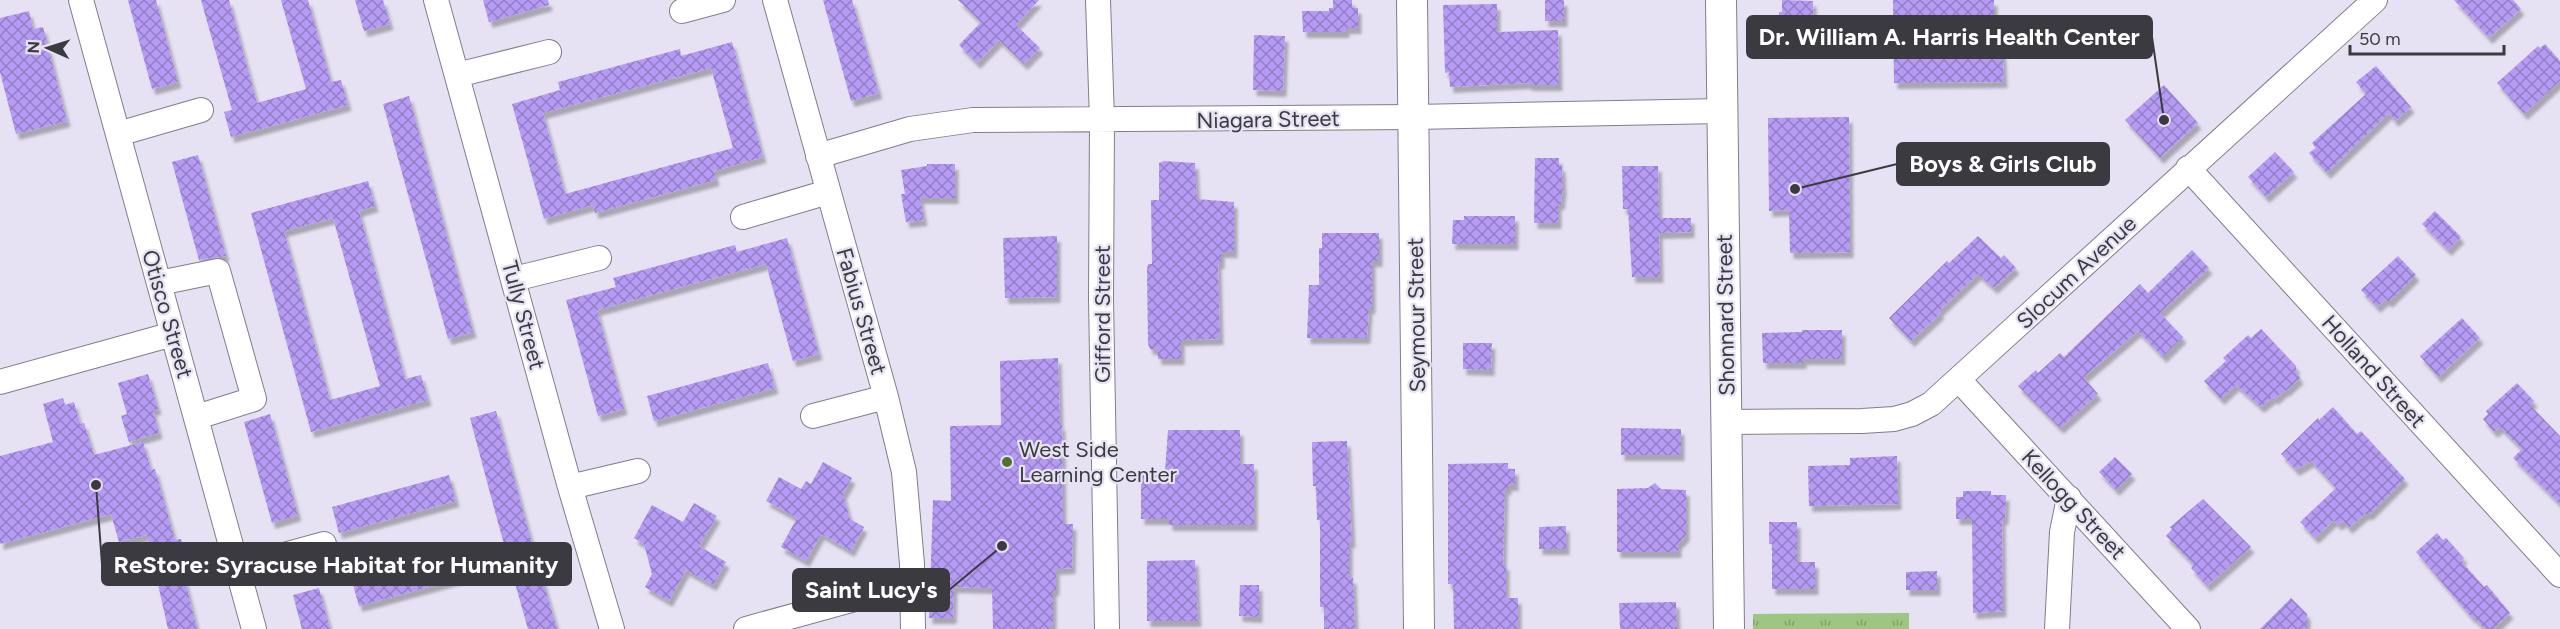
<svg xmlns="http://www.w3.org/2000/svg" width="2560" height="629" font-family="Figtree,sans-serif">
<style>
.park{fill:url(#park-tufts)}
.building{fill:url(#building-cross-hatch);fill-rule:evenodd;filter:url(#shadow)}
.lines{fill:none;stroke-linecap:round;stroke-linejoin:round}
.minor-casing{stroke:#817d8d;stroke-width:26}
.tertiary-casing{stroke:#817d8d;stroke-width:32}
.minor{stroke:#fff;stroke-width:24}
.tertiary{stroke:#fff;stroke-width:30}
.poi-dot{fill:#4c722b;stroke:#e6e2f3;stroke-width:2}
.labels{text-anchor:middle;stroke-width:4.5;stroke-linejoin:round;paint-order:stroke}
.street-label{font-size:22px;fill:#3c3a41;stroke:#e6e2f3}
.poi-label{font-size:22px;fill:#3c3a41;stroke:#e6e2f3;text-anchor:start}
.leader{fill:none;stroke:#3c3a41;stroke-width:2}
.callout-dot{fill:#3c3a41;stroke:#e6e2f3;stroke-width:2}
.callout{fill:#3c3a41;stroke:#3c3a41;stroke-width:2}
.callout-label{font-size:24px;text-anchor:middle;font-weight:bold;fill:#fff}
</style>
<defs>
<pattern id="park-tufts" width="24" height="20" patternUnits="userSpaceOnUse" patternTransform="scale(1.5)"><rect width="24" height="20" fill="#9ec581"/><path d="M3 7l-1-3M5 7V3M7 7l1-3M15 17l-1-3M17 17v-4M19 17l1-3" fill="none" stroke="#82a16b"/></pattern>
<pattern id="building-cross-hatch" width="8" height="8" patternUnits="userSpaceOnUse" patternTransform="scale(1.5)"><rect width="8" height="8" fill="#b59bf4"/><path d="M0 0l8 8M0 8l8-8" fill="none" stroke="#947fc7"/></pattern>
<filter id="shadow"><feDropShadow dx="3.5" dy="6" stdDeviation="1.5" flood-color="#0004"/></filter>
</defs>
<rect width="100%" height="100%" fill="#e6e2f3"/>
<path class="park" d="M1909,613V629H1753V614Z"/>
<path class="building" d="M128,0H156L178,82L152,89Z
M201,0H229L257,103L306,89L281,0H308L331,82L341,80L348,105L231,137L224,112L232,110Z
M355,0H383L390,24L364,31Z
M483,0H548L549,5L489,22Z
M823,0H852L879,93L851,101Z
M958,0H1039L1016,25L1040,48L1024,64L999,40L977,63L959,45L981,22Z
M1333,0H1352V8H1358V28H1346V32H1303L1302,11H1329V8H1333Z
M1545,0H1564V21H1545Z
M1782,0L1813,1L1814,50L1779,51V12H1782Z
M1893,0H1994V42L2002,41L2004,82L1894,83Z
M2454,0H2513L2521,9L2489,38Z
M1497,4V32L1558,30L1559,85H1528V83L1450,87L1449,72L1445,73L1443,5Z
M29,11L33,29L43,27L67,121L16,134L0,72V18Z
M1254,35L1285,36L1283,91L1253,90Z
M732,42L763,157L714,171L716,180L595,213L593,205L544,219L512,104L560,90L558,82L680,49L681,56ZM711,68L733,148L565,194L543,113Z
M2545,44L2560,61V81L2524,114L2497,83L2538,46L2540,48Z
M2376,66L2411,107L2395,121L2389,113L2327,173L2309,153L2316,148L2312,143L2366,94L2356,82Z
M2164,85L2198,123L2160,158L2125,120Z
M409,96L473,332L448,339L383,104Z
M1849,117L1850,252L1790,253L1789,210L1769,211L1768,118Z
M2275,152L2294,172L2266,197L2248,177Z
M198,155L226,256L199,260L172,162Z
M1535,158H1559V166H1562L1563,189L1561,204H1558V223H1534Z
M1164,161L1195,163L1197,199L1234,202V252H1221V263H1218L1220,339L1181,340V359H1158L1157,349H1150L1148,344L1147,270L1148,264H1152L1151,200H1159V163Z
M927,164H955V198H920L924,220L906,222L901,194H905L901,170L927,166Z
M1622,166H1658L1659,218H1691V232L1659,233L1660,277H1632L1628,209H1623Z
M368,181L375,206L359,211L405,379L421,375L428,400L311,432L251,213ZM333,218L380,386L330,400L284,231Z
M2435,211L2461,237L2448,250L2422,224Z
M1464,216H1515V244H1452L1453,220H1464Z
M1322,233H1379V261H1372V308H1369L1367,338H1307L1309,285H1319V248H1322Z
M1057,236V297L1005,298L1003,238Z
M1978,236L2001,258L2004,255L2016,268L1994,288L1978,274L1939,311L1941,313L1911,341L1889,318L1947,261L1949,263Z
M787,238L819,354L793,361L766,264L597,310L624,409L598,416L566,300L616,287L613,278L735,245L737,252Z
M2192,250L2209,268L2160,313L2183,337L2163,357L2138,331L2085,376L2084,378L2098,394L2060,428L2018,386L2036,370L2038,373L2060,353L2064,357L2140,284L2148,293Z
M2398,256L2416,275L2389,302L2386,299L2377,307L2361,290Z
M2462,318L2480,338L2438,377L2420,356Z
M2261,329L2296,366V372L2300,378L2286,391L2285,390L2275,399L2273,397L2261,407L2236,385L2221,399L2204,381L2226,361L2223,358L2248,335L2251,338Z
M1802,330H1842V359H1803V363H1763L1762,333L1802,332Z
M1463,343H1492L1491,370L1463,369Z
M1058,358L1060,425H1062L1063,524H1073L1072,568L1056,569V590H1053V627H1049V629H993L992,588L954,587L953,618H929L933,500L951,501L950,426L1001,425L1000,361Z
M768,363L775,388L654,421L647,396Z
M148,374L158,409L153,410L159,433L129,442L121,416L127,414L118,383Z
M2517,383L2534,401L2530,405L2560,436V504L2513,458L2522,449L2500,427L2494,432L2483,419L2488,414L2486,411Z
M63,398L65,405L74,402L80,424L84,423L94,455L143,442L151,470L155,469L175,540L181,539L186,559L180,560L197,629H168L147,535L119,542L111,514L0,544V456L53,442L43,404Z
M2333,407L2357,434L2361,431L2405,479L2370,514H2365L2349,528L2343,521L2338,525L2334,520L2315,538L2300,522L2336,488L2311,461L2296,470L2281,454L2318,418L2319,420Z
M496,411L528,529L557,629H528L497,519L470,418Z
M270,414L298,515L272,523L244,422Z
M1621,428L1681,429V455H1621Z
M1168,430H1240V464H1254V525H1169V519H1141V471H1165Z
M1347,441L1352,542H1349V578H1353L1355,629H1324V607H1320V520H1317L1316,486H1313L1312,442Z
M1897,456L1898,504L1809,506L1808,466L1850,465V458Z
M2115,457L2132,474L2116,490L2099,472Z
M823,462L852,478L843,494L850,519L864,527L851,551L821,534L806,561L781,547L797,518L766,501L779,477L801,489L806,481L811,484Z
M1508,463V469H1515V485H1508V489H1505L1503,564H1506V598H1518V629H1454L1453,584H1448V464Z
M449,475L456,501L339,533L332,507Z
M1655,483L1661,489L1686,490V535L1678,544V552H1617V489L1648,488Z
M1963,491H1991V495H2006L2005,519H2002L2003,611L1973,613L1972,519H1956V497H1963Z
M2203,499L2251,547L2207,586L2191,568L2194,565L2166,536L2172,529L2170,527Z
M694,503L717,516L699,546L726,562L713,585L686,570L669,601L645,587L652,574L644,544L634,538L652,505L683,522Z
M1769,522H1797V562H1815V589H1772V544H1769Z
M1566,526V549H1539V527Z
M2437,533L2443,540L2446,538L2464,558L2461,561L2484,587L2487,585L2510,613L2493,629H2485L2473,617L2472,618L2416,552Z
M469,549L476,574L359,606L352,581Z
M1195,560L1198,621H1147V561Z
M1937,571V590H1906V572Z
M1240,585H1259V617L1239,616Z
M319,588L330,629H302L293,595Z
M2291,598L2307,614V629H2260Z
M1676,602L1677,629H1620L1619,603Z"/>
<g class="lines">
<defs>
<path id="minor" d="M81,0L254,629
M436,0L570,487L612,629
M775,0L886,397L904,472L912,564L913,629
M1098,0L1102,120L1101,299L1107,629
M682,11L723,0
M457,75L549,52
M118,134L201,110
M818,156L910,129L973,120L1414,117L1722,111
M2188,168L2560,575
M743,217L828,192
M514,279L599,258
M159,283L218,271L254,399L197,417
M1959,380L2188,629
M0,382L173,334
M813,416L886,397
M1726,422L1862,421L1894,419L1912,414L1931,404L2375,0
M570,487L638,471
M237,568L324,544
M746,629L884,591L912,586
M2057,629L2062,532L2069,498"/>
<path id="tertiary" d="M1412,0L1419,629
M1721,0L1729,629"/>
</defs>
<use href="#minor" class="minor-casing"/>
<use href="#tertiary" class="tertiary-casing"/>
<use href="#minor" class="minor"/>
<use href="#tertiary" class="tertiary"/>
</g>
<circle class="poi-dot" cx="1007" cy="462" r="6"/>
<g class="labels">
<g class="street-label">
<text transform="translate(1268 119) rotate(-1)" y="8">Niagara Street</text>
<text transform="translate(2076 272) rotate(-43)" y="8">Slocum Avenue</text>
<text transform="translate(862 311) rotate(74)" y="8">Fabius Street</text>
<text transform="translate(168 314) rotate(74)" y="8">Otisco Street</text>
<text transform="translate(1102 314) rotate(-90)" y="8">Gifford Street</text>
<text transform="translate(524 315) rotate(75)" y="8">Tully Street</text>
<text transform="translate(1416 315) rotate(-91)" y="8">Seymour Street</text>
<text transform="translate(1725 315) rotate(-91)" y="8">Shonnard Street</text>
<text transform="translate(2374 371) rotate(48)" y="8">Holland Street</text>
<text transform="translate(2074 504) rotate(47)" y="8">Kellogg Street</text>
</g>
<g class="poi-label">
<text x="1019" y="457">West Side<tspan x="1019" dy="25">Learning Center</tspan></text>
</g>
</g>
<path class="leader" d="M2164 120L2152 37M1795 189L1897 164M96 485L102 564M1002 546L949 590"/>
<g class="callout-dot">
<circle cx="2164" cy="120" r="6"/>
<circle cx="1795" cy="189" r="6"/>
<circle cx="96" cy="485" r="6"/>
<circle cx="1002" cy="546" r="6"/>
</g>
<g class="callout">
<rect x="1747" y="16" width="405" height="42" rx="6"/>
<rect x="1897" y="143" width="212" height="42" rx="6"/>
<rect x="102" y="543" width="469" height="42" rx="6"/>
<rect x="793" y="569" width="156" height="42" rx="6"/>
</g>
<g class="callout-label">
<text x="1949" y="45">Dr. William A. Harris Health Center</text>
<text x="2003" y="172">Boys &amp; Girls Club</text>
<text x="336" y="573">ReStore: Syracuse Habitat for Humanity</text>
<text x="871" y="598">Saint Lucy's</text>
</g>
<g transform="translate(48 48) rotate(273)" stroke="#e6e2f3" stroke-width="4.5" paint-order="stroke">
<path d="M0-4.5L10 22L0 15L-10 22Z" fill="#3c3a41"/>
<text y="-9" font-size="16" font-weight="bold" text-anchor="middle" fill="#3c3a41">N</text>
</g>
<path d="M2350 45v9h154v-9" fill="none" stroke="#3c3a41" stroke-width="3"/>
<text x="2359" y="45" font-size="18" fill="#3c3a41" stroke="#e6e2f3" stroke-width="4.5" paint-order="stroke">50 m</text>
</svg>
